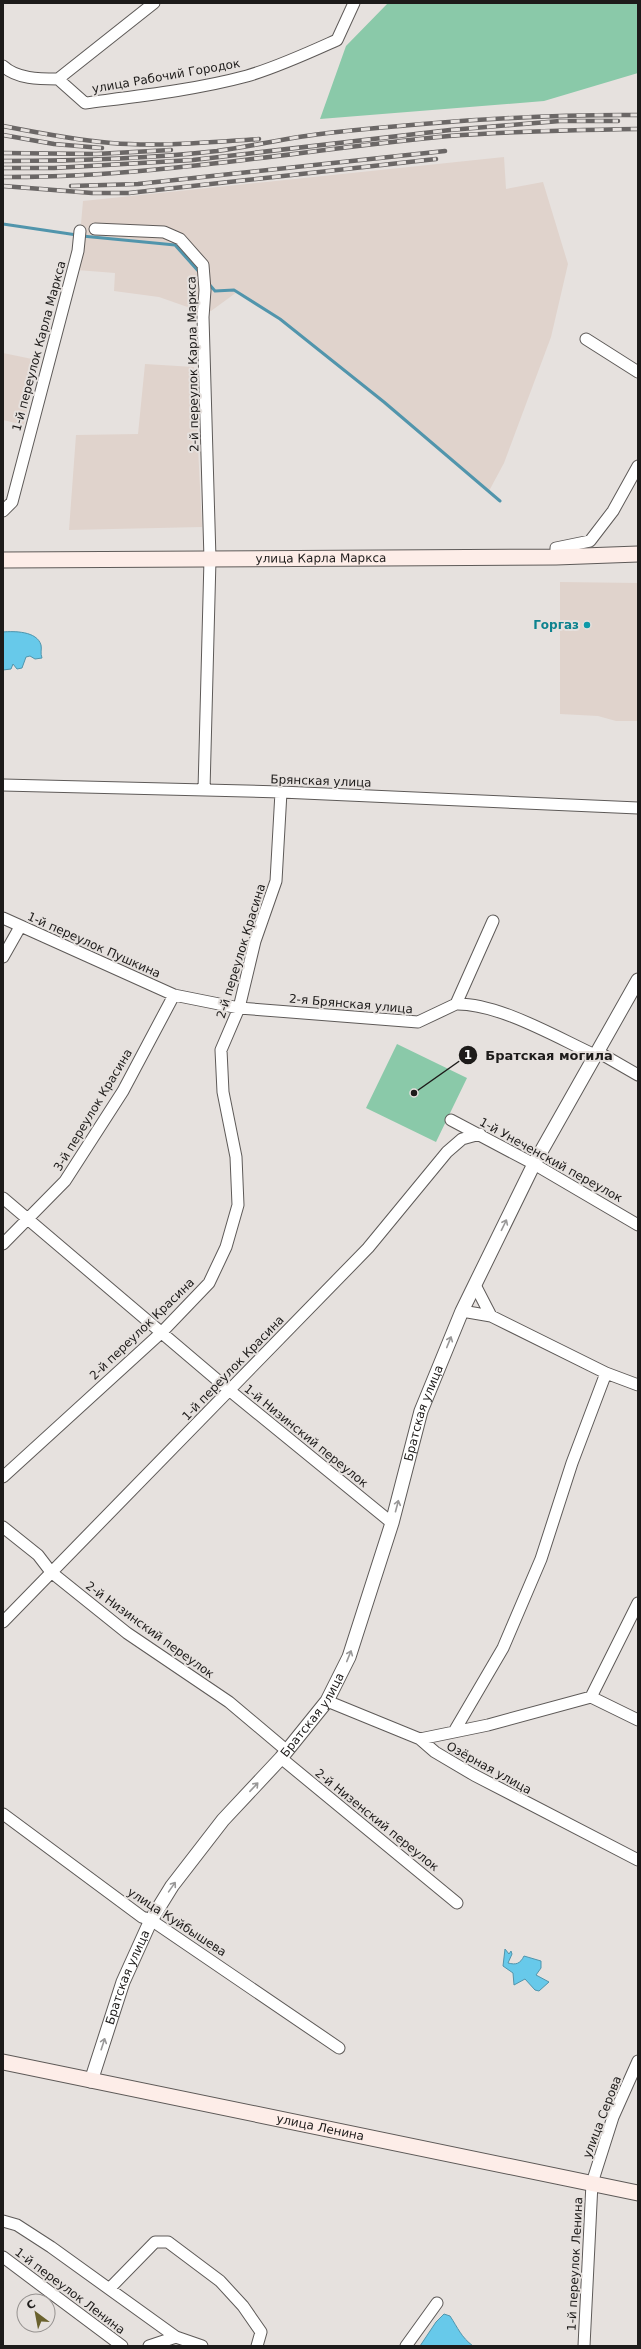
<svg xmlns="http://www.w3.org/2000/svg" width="641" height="2349" font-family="'DejaVu Sans',sans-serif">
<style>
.built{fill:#e0d3cc}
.green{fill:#8ac9a9}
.water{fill:#67c9ea;stroke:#5195ac}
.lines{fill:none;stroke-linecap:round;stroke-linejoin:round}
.stream{stroke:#5195ac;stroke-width:3}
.minor-casing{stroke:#5e5a58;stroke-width:13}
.tertiary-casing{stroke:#5e5a58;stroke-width:15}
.secondary-casing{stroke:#5e5a58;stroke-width:17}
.minor{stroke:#fff;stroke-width:11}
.tertiary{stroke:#fff;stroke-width:13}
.secondary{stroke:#fdede8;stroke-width:15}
.rail-casing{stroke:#6b6766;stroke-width:4.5}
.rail{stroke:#e6e1de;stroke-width:3;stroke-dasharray:9;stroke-linecap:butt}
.oneway{stroke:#999898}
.culture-dot{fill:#0f9aa8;stroke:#e6e1de;stroke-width:1.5}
.labels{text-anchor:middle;stroke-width:4;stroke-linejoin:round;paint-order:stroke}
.street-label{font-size:12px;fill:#1d1b1a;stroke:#e6e1de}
.culture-label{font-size:12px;font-weight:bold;fill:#0d838f;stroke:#e6e1de;text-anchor:end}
.leader{fill:none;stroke:#1d1b1a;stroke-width:1.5}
.callout-dot{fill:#1d1b1a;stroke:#e6e1de;stroke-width:1.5}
.mark-label{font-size:12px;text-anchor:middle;font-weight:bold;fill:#fff}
.callout-label{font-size:13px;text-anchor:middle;font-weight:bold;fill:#1d1b1a;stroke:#e6e1de;stroke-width:4;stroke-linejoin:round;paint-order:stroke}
</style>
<rect width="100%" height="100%" fill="#e6e1de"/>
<path class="built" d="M504,157L506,189L543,182L568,264L551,337L504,463L489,491L280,319L237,292L211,311L196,310L159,297L114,291L115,273L77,270L83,201Z
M3,353L37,360L24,425L3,420Z
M145,364L194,367L202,527L69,530L76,435L138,434Z
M560,582L638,583V721H616L598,716L560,714Z"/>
<path class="green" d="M388,3H638V73L544,101L320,119L346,46Z
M397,1044L467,1078L436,1142L366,1108Z"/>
<path class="water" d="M3,632C14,631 37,631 41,645C42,649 40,653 42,658L35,659L30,656L26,657L22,668L17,669L13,664L11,669L3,670Z
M505,1949L509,1954L511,1951L512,1954L508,1963C516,1965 520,1964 524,1956L541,1961V1968L536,1975L549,1982L539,1991L535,1990L525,1979L514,1985L513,1973L503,1966Z
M444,2314L450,2316C458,2328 461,2337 473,2346H420L436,2322Z"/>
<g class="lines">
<path class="stream" d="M3,224L77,235
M82,236L175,245L200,273
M209,284L215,291L234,290L280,319L384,402L500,501"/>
<defs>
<path id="minor" d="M154,3L58,79L85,103C139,96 195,90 247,76C278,67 308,53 337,40L354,3
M3,66C17,79 39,79 58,79
M95,229L164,232L180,239L203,265L205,290L203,317L210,559L204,790
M586,339L638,372
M3,511L12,502L78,251L80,231
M556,557V548L590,541L613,511L638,466
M3,785L281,792L638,808
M3,918L174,995L239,1008L418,1022L456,1004L493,921
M3,957L20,927
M456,1004C498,1003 556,1037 595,1055
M598,1052L638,1075
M451,1120L534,1164L638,1225
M3,1198L229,1390L392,1523
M3,1244L65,1181L123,1091L174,995
M475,1285L491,1316
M462,1311L491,1316L606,1373L638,1385
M3,1477L162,1332L209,1283L226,1247L238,1205L236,1157L223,1092L221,1050L239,1008L255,941L276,881L281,792
M3,1527L38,1555L51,1572L127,1633L229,1702L286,1750
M3,1622L368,1248L447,1152L462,1139L480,1134
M591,1697L638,1720
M327,1701L420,1739L435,1752L474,1775L638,1860
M455,1730L503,1648L541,1559L572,1463L606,1373
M420,1739L488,1725L591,1697L638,1603
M281,1758L457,1903
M3,1814L142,1917L151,1920L339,2048
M3,2221L17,2225L51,2247L176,2337
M3,2257L122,2346
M110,2288L155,2242H168L220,2281L243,2306L261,2332L257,2346
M149,2346L176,2337L202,2346
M406,2346L437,2303
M584,2346L592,2183L613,2117L638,2061"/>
<g id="tertiary">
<path id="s1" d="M91,2081L123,1982L151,1920L172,1886L223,1820L281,1758L327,1701L349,1657L392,1523L421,1411L462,1311L534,1164L638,980"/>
</g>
<g id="secondary">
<path id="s2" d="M3,560L556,557L638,554"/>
<path id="s3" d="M3,2062L638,2193"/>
</g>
</defs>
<use href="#minor" class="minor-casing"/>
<use href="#tertiary" class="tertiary-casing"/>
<use href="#secondary" class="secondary-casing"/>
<use href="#minor" class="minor"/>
<use href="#tertiary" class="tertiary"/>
<use href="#secondary" class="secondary"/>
<defs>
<path id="rail" d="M3,126C39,133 75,140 111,143C160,147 210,142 259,139
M3,135L54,144L102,148
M3,153L96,154L171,150
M3,161C75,161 146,159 217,151C254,146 291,137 328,133C431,122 534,114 638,115
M3,168H54L193,160L450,130L560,121H618
M3,177C153,178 300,150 449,136C512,131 575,130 638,129
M3,186L92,193H129L436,159
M71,186L138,184L445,151"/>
</defs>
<use href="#rail" class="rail-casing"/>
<use href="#rail" class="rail"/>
</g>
<defs><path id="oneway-shaft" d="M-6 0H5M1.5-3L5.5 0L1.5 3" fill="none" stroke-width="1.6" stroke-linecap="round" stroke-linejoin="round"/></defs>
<g class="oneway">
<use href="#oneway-shaft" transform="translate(504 1225) rotate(-64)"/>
<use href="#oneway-shaft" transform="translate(449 1342) rotate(-68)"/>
<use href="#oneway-shaft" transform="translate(397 1506) rotate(-75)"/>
<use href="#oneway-shaft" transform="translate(349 1656) rotate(-68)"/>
<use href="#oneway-shaft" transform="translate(254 1787) rotate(-47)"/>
<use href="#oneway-shaft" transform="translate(172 1887) rotate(-55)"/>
<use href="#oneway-shaft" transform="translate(103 2044) rotate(-72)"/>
</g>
<circle class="culture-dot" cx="587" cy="625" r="4"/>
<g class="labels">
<g class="street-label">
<text transform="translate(166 76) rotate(-10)" y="4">улица Рабочий Городок</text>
<text transform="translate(39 346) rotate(-75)" y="4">1-й переулок Карла Маркса</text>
<text transform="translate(193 364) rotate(-91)" y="4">2-й переулок Карла Маркса</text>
<text dy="4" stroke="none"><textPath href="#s2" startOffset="318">улица Карла Маркса</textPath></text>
<text transform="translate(321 781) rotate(2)" y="4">Брянская улица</text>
<text transform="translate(94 945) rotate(24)" y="4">1-й переулок Пушкина</text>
<text transform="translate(241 951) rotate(-73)" y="4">2-й переулок Красина</text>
<text transform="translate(351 1004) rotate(5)" y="4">2-я Брянская улица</text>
<text transform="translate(93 1110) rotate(-59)" y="4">3-й переулок Красина</text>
<text transform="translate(551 1160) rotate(29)" y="4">1-й Унеченский переулок</text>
<text transform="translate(142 1329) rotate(-44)" y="4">2-й переулок Красина</text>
<text transform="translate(233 1368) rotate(-46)" y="4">1-й переулок Красина</text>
<text dy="4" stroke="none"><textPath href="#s1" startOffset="758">Братская улица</textPath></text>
<text transform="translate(306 1436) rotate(39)" y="4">1-й Низинский переулок</text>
<text transform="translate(150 1630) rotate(36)" y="4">2-й Низинский переулок</text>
<text dy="4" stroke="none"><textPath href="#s1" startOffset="434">Братская улица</textPath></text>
<text transform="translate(489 1768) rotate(29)" y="4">Озёрная улица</text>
<text transform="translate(377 1820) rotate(39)" y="4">2-й Низенский переулок</text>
<text transform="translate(177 1922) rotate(33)" y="4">улица Куйбышева</text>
<text dy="4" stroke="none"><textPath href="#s1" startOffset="110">Братская улица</textPath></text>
<text transform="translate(602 2117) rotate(-69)" y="4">улица Серова</text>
<text dy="4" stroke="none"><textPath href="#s3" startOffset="324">улица Ленина</textPath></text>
<text transform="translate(575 2264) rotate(-87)" y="4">1-й переулок Ленина</text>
<text transform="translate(70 2291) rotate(37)" y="4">1-й переулок Ленина</text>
</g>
<g class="culture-label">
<text x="579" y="629">Горгаз</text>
</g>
</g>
<path class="leader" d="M414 1093L468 1055"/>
<g class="callout-dot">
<circle cx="414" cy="1093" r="4"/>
<circle cx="468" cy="1055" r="10"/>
</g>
<g class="mark-label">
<text x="468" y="1059">1</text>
</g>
<g class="callout-label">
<text x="549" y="1060">Братская могила</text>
</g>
<rect width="641" height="2349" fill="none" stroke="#1d1b1a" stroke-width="8"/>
<g transform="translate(36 2313) rotate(328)"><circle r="19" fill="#e6e1de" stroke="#969290"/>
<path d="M0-3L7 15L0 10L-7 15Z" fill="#6a612d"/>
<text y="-6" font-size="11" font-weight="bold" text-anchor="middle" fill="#1d1b1a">С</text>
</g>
</svg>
